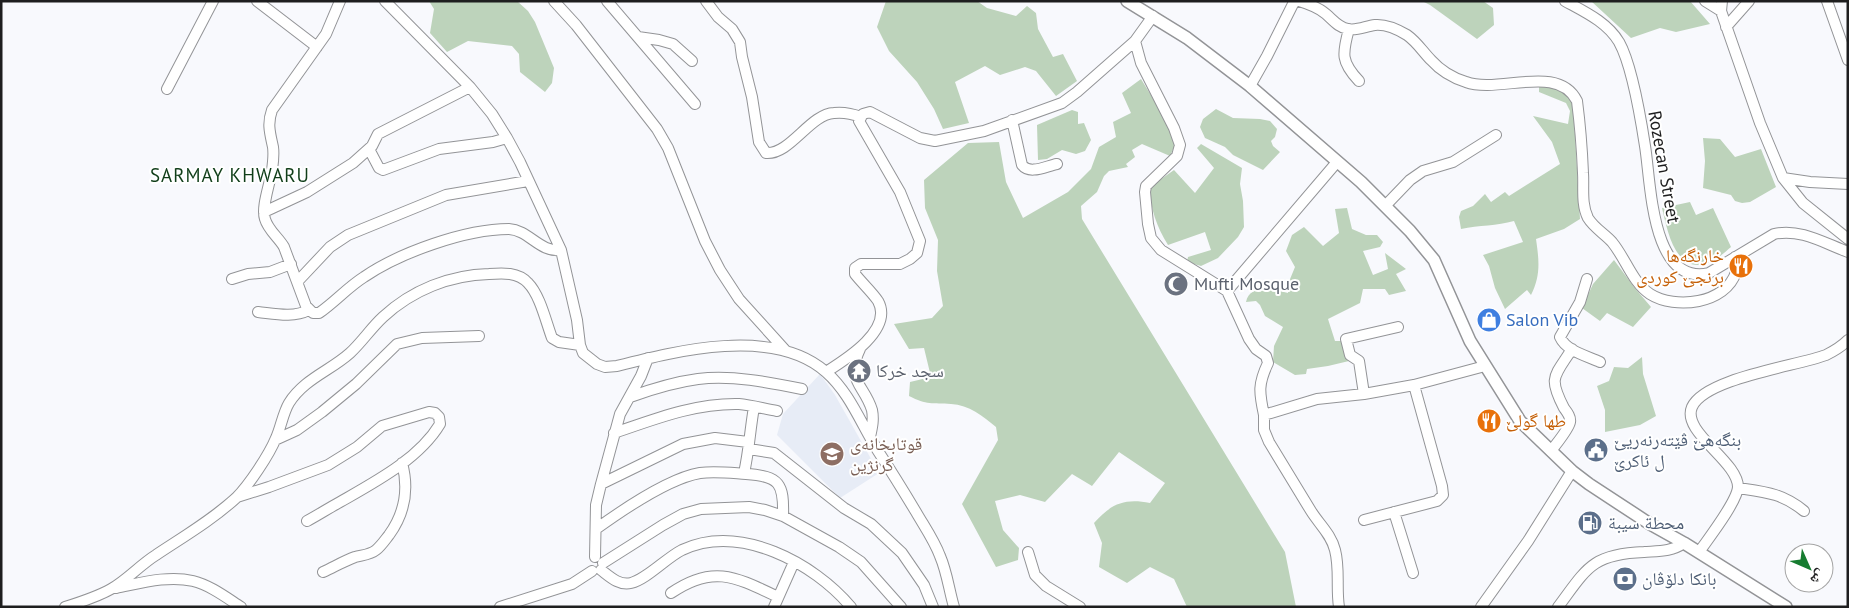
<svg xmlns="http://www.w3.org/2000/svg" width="1849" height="608" font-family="'PT Sans','Noto Naskh Arabic',sans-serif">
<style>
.built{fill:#e7ecf6}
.green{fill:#bdd3bb}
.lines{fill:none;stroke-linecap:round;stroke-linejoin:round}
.minor-casing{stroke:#939497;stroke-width:12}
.tertiary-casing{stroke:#939497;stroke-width:14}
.minor{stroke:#fff;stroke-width:10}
.tertiary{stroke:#fff;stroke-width:11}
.labels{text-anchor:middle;stroke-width:4;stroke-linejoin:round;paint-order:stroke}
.street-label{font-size:18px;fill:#1e1e1f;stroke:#fff}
.food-label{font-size:18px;fill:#c56008;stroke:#fff;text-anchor:end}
.worship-label{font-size:18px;fill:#5b616d;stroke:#fff;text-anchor:start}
.shop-label{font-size:18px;fill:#366cbe;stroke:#fff;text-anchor:start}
.service-label{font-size:18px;fill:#4e5e75;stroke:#fff;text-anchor:start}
.education-label{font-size:18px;fill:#785e54;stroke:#fff;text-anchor:start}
.neighbourhood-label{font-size:19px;letter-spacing:1px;fill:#103e19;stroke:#fff}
</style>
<rect width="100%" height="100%" fill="#f8f9fd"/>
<path class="built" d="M820,374L835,395L879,473L840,498L777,435L783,414Z"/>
<path class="green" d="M429,1H517L528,11L535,22L554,68L552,83L545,92L520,72L519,54L512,46L468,41L447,52L430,33L434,9Z
M886,1H977L987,8L1016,16L1027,6L1036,13L1038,29L1053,57L1063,54L1077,81L1056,96L1036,71L1025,67L1000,75L985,66L955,82L969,123L943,129L934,109L917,82L889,51L877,27Z
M1422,1H1483L1493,8L1494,25L1477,39L1430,5Z
M1591,1H1690L1710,24L1676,32L1660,28L1631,38Z
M1141,79L1171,128L1175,145L1170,156L1142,144L1132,150L1135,157L1126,164L1128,167L1109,171L1104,176L1097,192L1081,206L1082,219L1285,552L1296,607H1187L1174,579L1150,567L1127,583L1099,567L1102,543L1094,523C1111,504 1124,498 1150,503L1165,483L1119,452L1092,486L1072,474L1045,502L1020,495L995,501L1003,530L1019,548L1018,560L996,567L962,504L998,440L996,427C983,416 969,405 951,404C932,403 927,405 909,396L910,382L931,377L924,348L909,349L894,324L932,318L943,306L937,271L938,240L925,208L924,180L968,143L999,142L1006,182L1023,218L1068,192L1091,169L1099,147L1116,137L1113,122L1131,113L1122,93Z
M1539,84C1553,87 1565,88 1573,101L1580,219L1564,229L1536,239C1539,260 1541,275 1531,295L1527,290L1505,309L1495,288L1489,266L1483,255L1523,242L1514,221C1497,226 1479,225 1461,229L1459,217L1461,211L1473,206L1485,194L1491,202L1505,192L1509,196L1560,164L1552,142L1533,116L1568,124L1570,111L1566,103L1539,92Z
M1216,109L1233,118L1260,119L1270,121L1277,129L1275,137L1271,141L1273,146L1280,152L1263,170L1233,155L1225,147L1205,138L1200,127L1203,119Z
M1072,110L1078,112V124L1084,123L1091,140L1085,151L1076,154L1062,150L1047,159L1038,160L1037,125Z
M1703,138L1720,139L1735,157L1761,149L1776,187L1750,202L1742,203L1735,201L1731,195L1703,188L1705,161Z
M1201,144L1242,168L1240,184L1243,201L1244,227L1238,237L1218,258L1201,266L1187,262L1188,257L1211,250L1205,232L1168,245C1157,227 1150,209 1150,187L1174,170L1195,193L1214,168L1197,148Z
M1690,202L1696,215L1713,208L1731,247C1724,253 1714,262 1705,264C1674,272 1667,228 1662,208Z
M1347,208L1352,229L1366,235H1377L1383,242L1380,247L1363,251L1373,275L1388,269L1385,253L1406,269L1396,274L1406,291L1389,295L1385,289H1363L1360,303L1328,319L1335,341H1341L1343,347H1346L1349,361L1328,366L1307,369L1306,374L1295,375L1273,362L1274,346L1283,327L1265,316L1260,305L1256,301L1246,302C1250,283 1274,290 1288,293V284L1295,267L1286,251L1292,235L1304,227L1323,246L1339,233L1335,209Z
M1614,260L1634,287L1651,307L1633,327L1607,313L1600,321L1582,308L1593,284Z
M1642,357L1643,374L1656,416L1640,425L1605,432V410L1597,386L1609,381L1614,367L1628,368Z"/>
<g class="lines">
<defs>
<path id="minor" d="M257,1L317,47
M340,1L326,34L272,110C267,124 270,133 273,147C274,154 273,163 272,170C270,184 261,207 265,219C268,230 279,238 284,247L306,306L313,313H319C335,302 348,287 364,277C399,253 465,229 509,229C529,230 540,253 561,250
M385,1L470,87L492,114L507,138L520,162L561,250L577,320L580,345L583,353L597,364L605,367L617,366C676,351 774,326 826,372C850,393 861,424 878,451C891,471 904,492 916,512C924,526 934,540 940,556C947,572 949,590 954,607
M554,1L576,25L657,129L668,148L705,241L720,270L739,299L786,351
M607,1L695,104
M706,1L718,17L732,29L740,42L742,57L752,97L759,142L766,153C790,155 810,114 834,113C843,112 853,114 861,117
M1299,1C1309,4 1318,7 1326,14C1333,20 1339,28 1348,29C1357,31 1366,26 1375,25C1386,24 1397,29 1407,35C1417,42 1423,52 1431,60C1440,70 1453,78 1466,82C1499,94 1558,63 1577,101C1580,124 1582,149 1583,173C1584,187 1581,204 1588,218C1594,228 1605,234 1612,242C1626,259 1632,282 1650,294C1675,310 1726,304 1736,272C1737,268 1736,262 1735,257
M1565,1C1585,12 1607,22 1619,42C1632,65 1641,120 1645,146C1651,182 1651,287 1709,273L1774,234C1800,228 1824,243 1848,252
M1705,1L1721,11
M1722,1L1721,11L1760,123L1783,178L1803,203L1848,239
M1827,1L1848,60
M1726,27L1749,1
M1349,29C1342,54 1341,62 1359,81
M638,37L659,40L673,44L692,61
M1135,41L1141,63L1174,128L1180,145L1177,156L1146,186L1145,192L1148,224L1151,238L1161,250L1227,291L1249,339L1256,349L1266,356L1268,363C1258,384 1259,392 1264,415L1317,399L1364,394L1414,385L1485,366
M1250,86L1267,56L1293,4L1296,1
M167,89L213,1
M1012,120L1022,165C1030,175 1046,166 1057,164
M369,149L379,168L383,170L439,149L493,142L507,138
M1783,178L1810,182L1848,184
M1385,206L1410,180L1423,171L1453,162L1496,135
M264,212L307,192L353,163L372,146L378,134L470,87
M232,279L248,274L270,272L291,264
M1587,279L1580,302L1560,337C1566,351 1587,356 1600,362
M298,281L330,247L348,235L446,195L528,181
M1227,291L1337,162
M258,312C276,314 293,318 309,310
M860,349C845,381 864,384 872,410C874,420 872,428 870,437
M826,372C845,360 894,330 878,301C872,292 862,283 855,274V268L861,264H900L910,259L917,253L920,241L900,192L859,121L863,114L870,112L920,138L935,141L984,131L1062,103L1077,92L1135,41L1153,16
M1364,394L1359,361L1350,355L1346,339L1398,327
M630,397C652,389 675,382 698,379C732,375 768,382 802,389
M1264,415V430L1269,442C1283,465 1297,488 1311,511C1319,524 1331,534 1335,550C1340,569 1336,588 1339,607
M614,433C655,419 695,403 739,404C751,405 765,409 777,411
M275,440L297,430L322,412L356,384L397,344L422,338L479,336
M749,449L774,453L844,508L871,524L902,553L924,585L933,607
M1551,451C1556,444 1569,429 1570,422C1571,417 1567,412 1564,408C1548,377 1554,377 1572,349
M744,473C749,451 750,430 754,407
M601,484L683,444L715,438L748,442
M1738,488C1765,492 1782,493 1804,511
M237,497L269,487L328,465L357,447L382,426L429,412L435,413L439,417L440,424C419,459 375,482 340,502C329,508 318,515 307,521
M1394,512L1413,573
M1364,520L1437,501L1443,495L1442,486L1414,385
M596,529C621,511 670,478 700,473C715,471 731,473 746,474C780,476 784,484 783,516
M1028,552L1035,575L1046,586L1080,607
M1699,552C1708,539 1737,502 1738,487C1738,461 1681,432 1692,407C1705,378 1797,366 1826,355C1834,351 1841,347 1848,340
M595,557L596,505L601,484L620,414L641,376L648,358
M603,563L663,525L683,514L701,509L749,507L765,510L783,516L839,547L861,562L901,607
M601,570C609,576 619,586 631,583C647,579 666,558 682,550C740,523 814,563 851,607
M323,572C334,567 344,561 355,557C362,555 370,555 376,550C381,546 385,540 389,535C405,513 409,489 402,463
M116,588C141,583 168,575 193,581C210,585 227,598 241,607
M671,593C713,564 736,577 778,597
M65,607C81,602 97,597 111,589C127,580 140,565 156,555C183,537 212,520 236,498C249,485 269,455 276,438C281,427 283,413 289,403C304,379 330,371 350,353C362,342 371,328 383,317C412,290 450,275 489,274C503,273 518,272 528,283C540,295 546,322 552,338L559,342L580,345
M500,607L572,584L592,571
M774,607L794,562
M1481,607L1528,541L1572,471
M1558,607C1587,568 1592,554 1644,552C1659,551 1671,552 1684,543"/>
<path id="tertiary" d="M1127,1L1187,38L1250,86L1361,182L1410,231L1434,260L1470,341L1520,421L1572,471L1589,484L1650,524L1684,543L1786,607"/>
</defs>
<use href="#minor" class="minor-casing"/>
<use href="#tertiary" class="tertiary-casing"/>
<use href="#minor" class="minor"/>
<use href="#tertiary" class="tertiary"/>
</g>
<defs>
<symbol id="restaurant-disc" viewBox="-11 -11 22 22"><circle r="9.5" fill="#e8710a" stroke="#fff"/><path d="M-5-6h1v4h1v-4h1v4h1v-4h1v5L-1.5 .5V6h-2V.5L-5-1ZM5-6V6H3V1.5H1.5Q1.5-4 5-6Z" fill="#fff"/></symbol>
<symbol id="mosque-disc" viewBox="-11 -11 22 22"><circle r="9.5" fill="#6b7280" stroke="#fff"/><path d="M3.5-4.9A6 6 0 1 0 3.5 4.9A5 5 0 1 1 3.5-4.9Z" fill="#fff"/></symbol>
<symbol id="shop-disc" viewBox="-11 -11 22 22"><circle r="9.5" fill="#3f7fe0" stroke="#fff"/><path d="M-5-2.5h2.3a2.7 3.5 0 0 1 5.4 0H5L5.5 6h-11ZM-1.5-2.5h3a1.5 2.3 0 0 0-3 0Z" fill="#fff"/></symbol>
<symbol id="temple-disc" viewBox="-11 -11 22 22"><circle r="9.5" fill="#6b7280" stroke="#fff"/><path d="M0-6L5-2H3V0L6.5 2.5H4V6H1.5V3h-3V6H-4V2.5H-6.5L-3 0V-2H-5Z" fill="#fff"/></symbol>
<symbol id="civic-disc" viewBox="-11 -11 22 22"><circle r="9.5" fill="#5c6f8a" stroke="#fff"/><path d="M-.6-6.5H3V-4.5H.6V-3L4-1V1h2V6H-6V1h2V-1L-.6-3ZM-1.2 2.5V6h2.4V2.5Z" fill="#fff"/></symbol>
<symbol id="school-disc" viewBox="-11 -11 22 22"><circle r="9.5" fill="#8d6e63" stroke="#fff"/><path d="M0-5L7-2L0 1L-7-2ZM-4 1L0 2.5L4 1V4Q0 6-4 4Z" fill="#fff"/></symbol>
<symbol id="fuel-disc" viewBox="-11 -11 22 22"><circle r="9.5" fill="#5c6f8a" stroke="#fff"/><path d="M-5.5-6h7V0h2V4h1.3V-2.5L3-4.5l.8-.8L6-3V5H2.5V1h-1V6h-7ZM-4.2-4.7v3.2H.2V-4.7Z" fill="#fff"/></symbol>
<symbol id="bank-disc" viewBox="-11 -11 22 22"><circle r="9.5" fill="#5c6f8a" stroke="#fff"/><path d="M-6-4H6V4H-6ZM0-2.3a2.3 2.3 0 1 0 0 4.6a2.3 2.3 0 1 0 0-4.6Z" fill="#fff"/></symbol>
</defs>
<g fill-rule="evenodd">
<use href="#restaurant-disc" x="1727" y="252" width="28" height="28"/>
<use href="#mosque-disc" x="1162" y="270" width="28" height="28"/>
<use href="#shop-disc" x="1475" y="306" width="28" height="28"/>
<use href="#temple-disc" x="845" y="357" width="28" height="28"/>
<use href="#restaurant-disc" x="1475" y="407" width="28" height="28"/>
<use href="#civic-disc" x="1582" y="436" width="28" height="28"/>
<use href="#school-disc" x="818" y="440" width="28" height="28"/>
<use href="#fuel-disc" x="1576" y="509" width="28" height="28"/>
<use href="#bank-disc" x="1611" y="565" width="28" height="28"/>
</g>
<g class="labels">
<g class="street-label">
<text transform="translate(1664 167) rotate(80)" y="6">Rozecan Street</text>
</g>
<g class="food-label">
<text x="1724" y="262">خارنگەها<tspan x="1724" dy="21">برنجێ کوردی</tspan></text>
<text x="1506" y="427" text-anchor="start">طها گولێ</text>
</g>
<g class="worship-label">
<text x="1194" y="290">Mufti Mosque</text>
<text x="876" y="377">سجد خركا</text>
</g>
<g class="shop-label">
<text x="1506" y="326">Salon Vib</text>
</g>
<g class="service-label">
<text x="1614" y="446">بنگەهێ ڤێتەرنەریێ<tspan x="1614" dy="21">ل ئاکرێ</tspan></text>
<text x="1608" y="529">محطة سيبة</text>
<text x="1642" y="585">بانکا دلۆڤان</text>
</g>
<g class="education-label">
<text x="850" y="450">قوتابخانەی<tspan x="850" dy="21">گرنژین</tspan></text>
</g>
<g class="neighbourhood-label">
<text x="230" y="182">SARMAY KHWARU</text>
</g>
</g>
<rect width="1849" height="608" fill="none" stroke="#1e1e1f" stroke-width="5"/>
<g transform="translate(1809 568) rotate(135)"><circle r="24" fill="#ffffff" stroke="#a5a5a5"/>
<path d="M0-4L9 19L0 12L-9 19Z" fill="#167c30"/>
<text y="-8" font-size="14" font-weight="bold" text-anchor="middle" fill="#1e1e1f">ش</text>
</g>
</svg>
